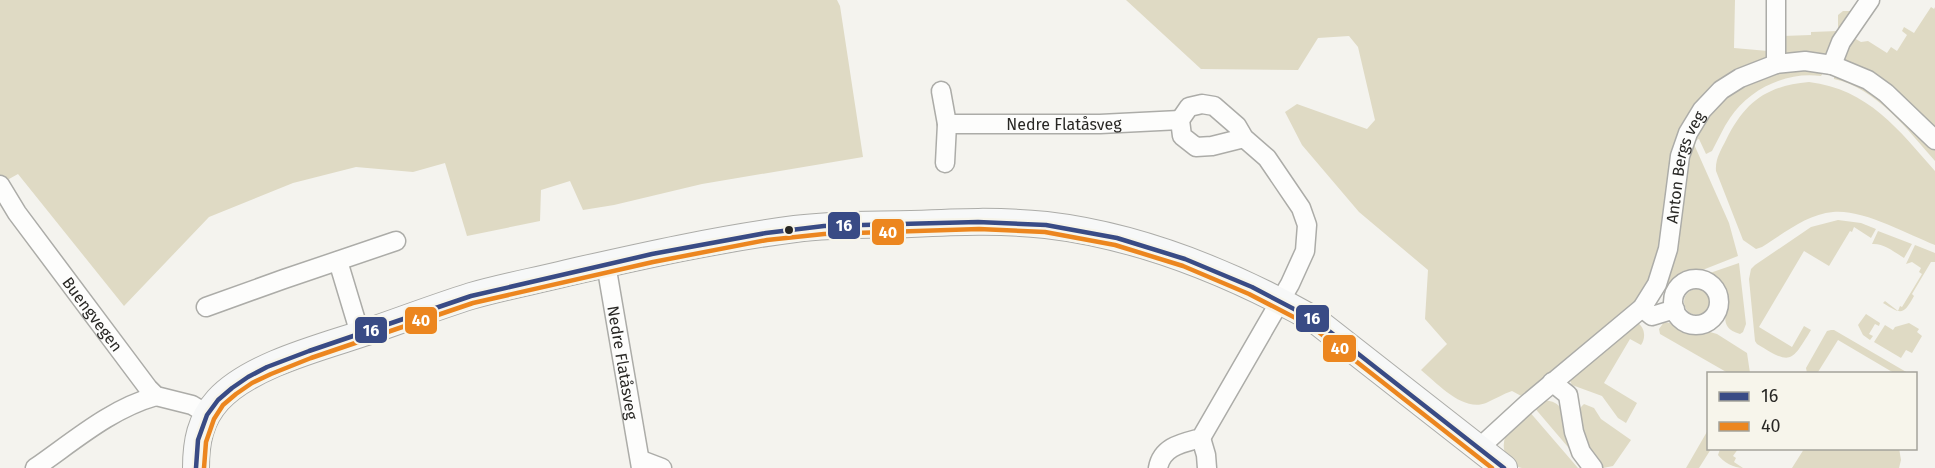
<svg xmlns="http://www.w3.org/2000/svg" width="1935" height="468" font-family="'Fira Sans',sans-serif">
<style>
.green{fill:#dfdac4}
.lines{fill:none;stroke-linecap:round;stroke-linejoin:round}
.street-casing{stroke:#acaca8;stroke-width:21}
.secondary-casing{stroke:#acaca8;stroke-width:28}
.street{stroke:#fdfdfc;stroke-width:18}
.secondary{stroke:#f7f8f8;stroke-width:26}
.bus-1-casing{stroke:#f7f5eb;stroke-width:9}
.bus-2-casing{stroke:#f7f5eb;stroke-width:9}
.bus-1{stroke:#394b85;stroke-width:4.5}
.bus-2{stroke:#ec861f;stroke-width:4.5}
.bus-dot{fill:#282724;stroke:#f7f5eb;stroke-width:2}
.labels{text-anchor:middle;stroke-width:6;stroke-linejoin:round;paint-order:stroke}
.street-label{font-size:16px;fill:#282724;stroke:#f7f5eb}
.line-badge{stroke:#f7f5eb;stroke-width:2}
.badge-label{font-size:16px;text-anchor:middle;font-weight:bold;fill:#fff}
</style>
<rect width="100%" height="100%" fill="#f4f3ee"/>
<path class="green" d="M0,0H837L840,6L863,157L702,184L614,205L583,210L570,181L541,190L540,221L467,236L445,163L413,172L356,167L293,183L209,217L124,306L18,174L0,184Z
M1126,0H1735L1734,48L1768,51L1769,56L1766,61L1698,107L1660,256L1640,299L1525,398L1512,391C1503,394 1495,399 1486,403C1463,412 1438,384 1421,370L1447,344L1425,319L1428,270L1359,212L1302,145L1285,112L1297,104L1367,129L1375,120L1358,47L1349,36L1318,38L1298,70L1201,69Z
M1931,7L1934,9L1935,7V133L1841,61L1844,43L1854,38L1861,42L1868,41L1887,53L1891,47L1897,51L1907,35L1902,31L1904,27L1914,33Z
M1843,11H1851L1852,14L1828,56L1785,55L1783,36L1811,35V32L1838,31V15Z
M1794,67H1811L1825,70L1821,76C1787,71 1749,89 1730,118C1723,128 1718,140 1712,151L1706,154L1699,139L1693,142L1729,223L1738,256L1700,271L1683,274L1669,284L1656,299C1662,285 1669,271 1672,256C1679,229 1679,201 1684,174C1693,112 1734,77 1794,67Z
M1834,73L1868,87L1935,148V161C1908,130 1876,88 1834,79Z
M1809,82C1868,89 1899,130 1935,171V245C1907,234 1863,209 1833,212C1807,214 1783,234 1762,247L1756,249L1743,240L1716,171C1715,159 1721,150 1726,140C1745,102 1766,86 1809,82Z
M1838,220L1861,223L1876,229L1871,238L1854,227L1852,232L1850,231L1829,266L1804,251L1759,327L1792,347L1804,326L1811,330C1791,363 1791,365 1757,344L1755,341L1749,279L1751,269L1755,265L1811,227Z
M1878,231L1912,244L1904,258C1893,251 1883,243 1872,244Z
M1915,245L1935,253V262H1931L1912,294L1914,296C1903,316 1901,314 1883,303L1885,301L1898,311L1900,306L1902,307L1922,274L1919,272L1921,268L1912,262L1906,264Z
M1739,263L1746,324L1743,332L1740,334C1705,324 1749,295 1707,274Z
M1684 302a13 13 0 1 1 26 0a13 13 0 1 1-26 0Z
M1866,314L1880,323L1879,326L1875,324L1869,334L1873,336L1870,340L1863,335L1858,325Z
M1664,322L1670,323L1686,331L1710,332L1717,334L1747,353L1750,373H1728L1660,334L1659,329Z
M1638,323C1645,328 1646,338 1641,345L1630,339L1604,383L1637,403L1626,423L1618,418L1602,396L1572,385L1569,379Z
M1909,323L1919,329L1917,332L1922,336L1912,353L1906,350L1901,358L1874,342L1885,325L1893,330L1895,327Z
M1831,330H1834L1908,373H1894L1838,340L1818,372L1819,373H1807L1806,368L1827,331Z
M1541,401C1551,400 1556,402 1562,409L1579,460L1533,406Z
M1584,404L1594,408L1601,419L1631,440L1613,466L1603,468C1590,453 1583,440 1580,421C1579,413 1578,409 1584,404Z
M1528,410L1578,468C1560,468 1539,468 1522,468C1516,467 1510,462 1507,457C1496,438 1515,422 1528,410Z
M1708,430V448L1711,449L1699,468H1686Z
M1899,448L1901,460L1899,468H1792L1804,449Z
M1720,449H1738L1733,456L1736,458L1734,462L1743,468C1734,468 1723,462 1718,455Z"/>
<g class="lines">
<defs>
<g id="street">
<path d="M1776,0V64"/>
<path d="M1832,65L1841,42L1870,0"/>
<path d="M941,91L947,124"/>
<path id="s1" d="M945,163L947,124H1100L1180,120"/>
<path id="s2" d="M0,185L17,213L148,388L156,396L192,405L207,414"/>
<path d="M338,261L360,334"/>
<path id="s3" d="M606,264L641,468"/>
<circle cx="1696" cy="302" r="23"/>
<path d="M206,307L284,279L396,241"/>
<path d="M1642,308L1652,316L1675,309"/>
<path d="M1552,382L1568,395L1574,432L1581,452L1593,468"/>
<path d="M1201,438L1206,455L1207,468"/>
<path id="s4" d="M1479,448L1527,404L1642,308L1657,284L1668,249L1680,156L1688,133L1702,110L1721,90L1740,78L1776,64L1805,61L1832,65L1868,80L1886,93L1935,140"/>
<path d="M641,460L662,468"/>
<path d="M35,468C74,441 110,409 156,396"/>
<path d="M1158,468C1162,446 1183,443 1201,438L1290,284L1305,251L1307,225L1301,208L1267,158L1244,138L1237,126L1214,106L1202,104L1189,107L1180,120L1182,136L1196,147L1212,146L1244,138"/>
</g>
<path id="secondary" d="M196,468C196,442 200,420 218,400C250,365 322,347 367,332C402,320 436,307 471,296C502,287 535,281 567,273C642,256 718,239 795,229C833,224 873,225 911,224C956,222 1001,220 1046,225C1141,236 1233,274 1315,320L1504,468"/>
</defs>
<use href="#street" class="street-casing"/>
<use href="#secondary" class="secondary-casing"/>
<use href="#street" class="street"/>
<use href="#secondary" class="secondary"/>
<defs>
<path id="bus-1" d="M196,468L198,440L207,415L218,400L232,388L248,377L267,367L309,351L471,296L652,254L766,233L824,226L978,222L1046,225L1117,238L1185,259L1252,287L1315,320L1504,468"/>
<path id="bus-2" d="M204,468L206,442L214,419L223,405L236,394L252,383L271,374L311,358L473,303L653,262L767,240L824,234L979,229L1045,232L1115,245L1183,266L1249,294L1311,326L1492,468"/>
</defs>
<use href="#bus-1" class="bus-1-casing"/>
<use href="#bus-2" class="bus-2-casing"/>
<use href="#bus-1" class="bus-1"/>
<use href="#bus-2" class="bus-2"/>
</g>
<circle class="bus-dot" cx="789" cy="230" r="5"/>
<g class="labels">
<g class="street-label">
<text dy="6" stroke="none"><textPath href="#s1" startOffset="156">Nedre Flatåsveg</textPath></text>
<text dy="6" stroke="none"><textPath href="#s4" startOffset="364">Anton Bergs veg</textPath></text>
<text dy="6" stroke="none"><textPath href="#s2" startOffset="159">Buengvegen</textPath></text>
<text dy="6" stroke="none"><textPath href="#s3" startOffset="100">Nedre Flatåsveg</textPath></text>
</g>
</g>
<g class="line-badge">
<rect x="827" y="211" width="34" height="29" rx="6" fill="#394b85"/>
<rect x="871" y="218" width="34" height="28" rx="6" fill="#ec861f"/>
<rect x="1295" y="304" width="35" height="29" rx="6" fill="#394b85"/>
<rect x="404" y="306" width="34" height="29" rx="6" fill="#ec861f"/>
<rect x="354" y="316" width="34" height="28" rx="6" fill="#394b85"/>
<rect x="1322" y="334" width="35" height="29" rx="6" fill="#ec861f"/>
</g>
<g class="badge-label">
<text x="844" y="231">16</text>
<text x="888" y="238">40</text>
<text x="1312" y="324">16</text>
<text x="421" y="326">40</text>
<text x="371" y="336">16</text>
<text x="1340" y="354">40</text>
</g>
<rect x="1707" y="372" width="210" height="78" fill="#f7f5eb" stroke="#a4a39b" stroke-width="1.5"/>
<rect x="1719" y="392" width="30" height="9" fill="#394b85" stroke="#a4a39b" stroke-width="1.5"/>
<text x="1761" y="402" font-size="18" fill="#282724">16</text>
<rect x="1719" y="422" width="30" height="9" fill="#ec861f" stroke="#a4a39b" stroke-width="1.5"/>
<text x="1761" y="432" font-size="18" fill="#282724">40</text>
</svg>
